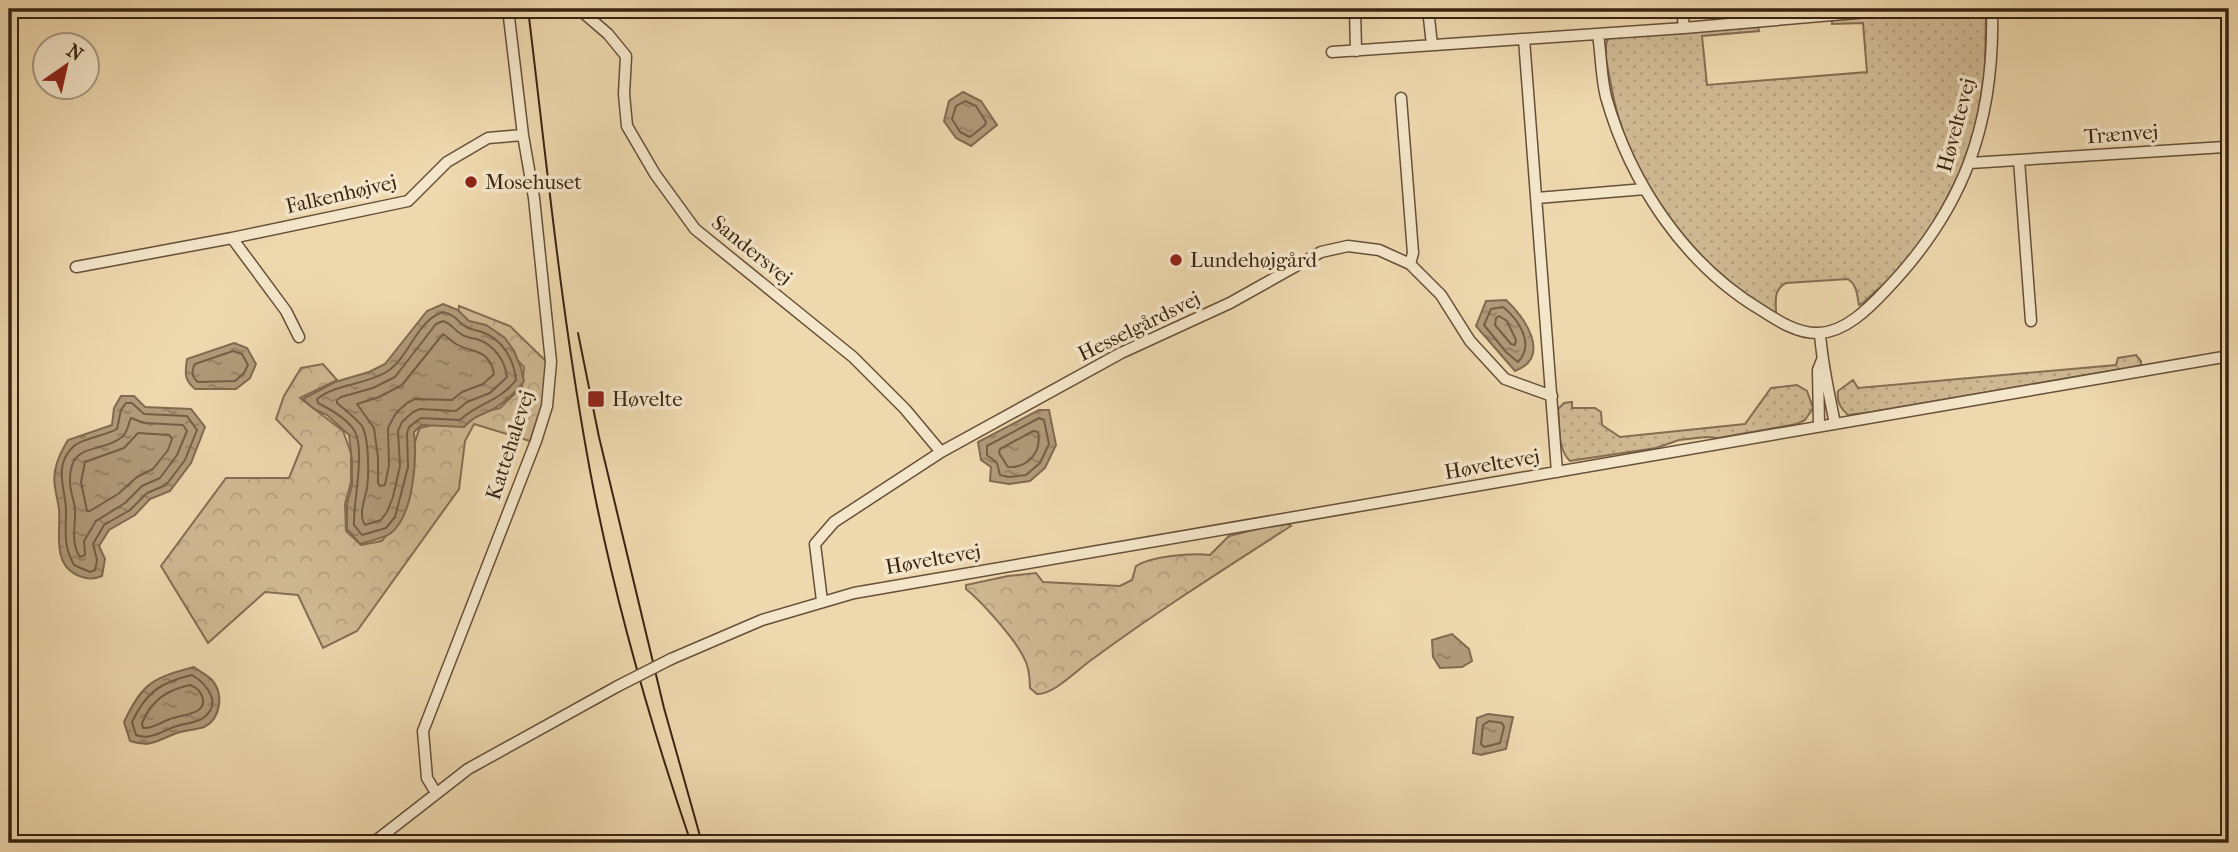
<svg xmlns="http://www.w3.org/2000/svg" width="2238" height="852" font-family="'IM FELL French Canon',serif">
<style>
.grass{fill:url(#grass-dots);stroke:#846e52;stroke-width:2}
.forest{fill:url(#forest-crowns);stroke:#846e52;stroke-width:2}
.water{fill:url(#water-ripples);stroke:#806a4f;stroke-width:2}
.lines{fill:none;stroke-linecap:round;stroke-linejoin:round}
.shore{stroke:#745e45;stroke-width:2}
.minor-casing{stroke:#665038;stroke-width:13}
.minor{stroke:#f4e6ca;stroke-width:10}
.tram{stroke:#392311;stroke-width:2}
.minor-bridge-casing{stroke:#665038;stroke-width:13;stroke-linecap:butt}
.minor-bridge{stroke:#f4e6ca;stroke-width:10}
.poi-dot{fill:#8f2418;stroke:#f4e6ca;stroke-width:2.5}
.labels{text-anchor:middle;stroke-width:7;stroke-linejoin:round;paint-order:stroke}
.street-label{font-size:21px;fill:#392311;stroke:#f4e6ca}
.poi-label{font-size:21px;fill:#392311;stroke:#f4e6ca;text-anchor:start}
</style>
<defs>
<pattern id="grass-dots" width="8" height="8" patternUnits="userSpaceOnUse" patternTransform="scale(1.75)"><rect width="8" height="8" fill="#cfb993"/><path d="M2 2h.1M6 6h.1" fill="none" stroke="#b29f7e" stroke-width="1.8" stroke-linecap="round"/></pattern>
<pattern id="forest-crowns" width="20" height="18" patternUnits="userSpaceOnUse" patternTransform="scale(1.75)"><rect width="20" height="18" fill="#cfb993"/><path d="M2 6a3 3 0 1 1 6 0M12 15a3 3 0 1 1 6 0" fill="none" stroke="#b29f7e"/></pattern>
<pattern id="water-ripples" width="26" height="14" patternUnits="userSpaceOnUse" patternTransform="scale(1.75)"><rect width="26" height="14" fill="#b09a79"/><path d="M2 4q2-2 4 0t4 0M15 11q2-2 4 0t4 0" fill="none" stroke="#907d62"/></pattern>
</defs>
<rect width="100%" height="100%" fill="#eed8ae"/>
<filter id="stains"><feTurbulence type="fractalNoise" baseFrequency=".00286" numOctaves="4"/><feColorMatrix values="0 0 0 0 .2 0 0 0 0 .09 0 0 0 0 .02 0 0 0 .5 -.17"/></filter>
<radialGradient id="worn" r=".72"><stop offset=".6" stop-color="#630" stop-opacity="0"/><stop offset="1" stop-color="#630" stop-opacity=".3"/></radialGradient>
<path class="grass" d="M1978,9L1986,16L1985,73L1975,130L1960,173L1934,222L1904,265L1863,303L1859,305C1857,295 1857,285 1848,279L1786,283C1773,290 1776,300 1776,313C1695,268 1627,178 1611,85C1609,71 1602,51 1608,38L1758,27L1759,31L1702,36L1707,85L1867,72L1863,23L1832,24V20Z
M2136,355L2141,361V365L2134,367L1871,412L1848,415C1841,409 1836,401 1838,391L1853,380L1858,388L2116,365L2118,358Z
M1797,385L1807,391L1813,408L1805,420L1797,424L1718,438L1706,437L1679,440L1656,448L1576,460L1570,461C1557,449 1560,425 1558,409L1564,403L1572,402V408H1595L1601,412L1602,425L1620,437L1745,424L1771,388Z"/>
<path class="forest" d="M459,306L510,326L554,369L530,441L474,424L465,441L459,489L357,631L323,648L298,595L265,592L208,643L161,566L226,478H289L302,446L276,419L284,396L301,368L323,364L337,380L300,398L343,431L351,453V482L345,504L346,531L361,545C368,543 377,543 383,540C383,539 390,532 391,532C421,503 404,461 420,428L500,408L522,387L524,367L486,327L457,320Z
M1286,522L1291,526C1224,569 1158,611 1094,658C1079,668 1054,695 1037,694L1030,688C1030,677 1029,666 1023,656C1014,638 982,602 966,589V585L1008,576L1036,573L1043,582L1120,586L1132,580L1136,566C1152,556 1190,553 1210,555L1229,536Z"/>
<path class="water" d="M963,92L981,101L997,125L971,146L956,138L944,121L949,101Z
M1506,300C1525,317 1552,357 1515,371L1476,326L1486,301Z
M443,304L458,310L469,321L486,325L505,338L514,351L521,368L524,381C517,391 508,399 498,406C484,416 478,412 464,427L422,425L414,432C417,459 414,514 391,533C383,539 369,541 360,544L347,529V504L352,485V461L349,435L327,415L314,409L303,399L335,382L369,372L385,364L427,311Z
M234,343L247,348L256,364L250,378L236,389H195C184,380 185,373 187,359Z
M121,396H134L145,407L191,409L205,427L191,463L170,491L150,499L135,515L109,530L99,546L105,559L102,576C92,580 85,579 75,574C52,562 61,530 59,509C58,502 56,494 55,487C52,470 59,455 68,440L112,425L114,408Z
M1039,410H1049L1056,445L1045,468L1030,481L1009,484L990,481L991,467L981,460L978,442Z
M1452,634L1469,649L1472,661L1462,667L1440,668L1433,657L1432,640Z
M194,667C199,671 207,675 212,680C224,694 221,719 204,727C195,730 185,730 177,733C157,740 152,748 130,741L124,722C143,682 153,678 194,667Z
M1488,714L1513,717L1506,749L1481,755L1473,753L1477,718Z"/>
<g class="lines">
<path class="shore" d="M965,101L976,106L986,122L985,125L970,137L960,132L952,119L956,106Z
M1503,307C1519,320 1535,344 1518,362L1506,352L1484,325L1491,309Z
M443,312C458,316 456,321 466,327C471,330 477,330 482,332C502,339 514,359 516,380C499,402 478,403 460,420L421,418L409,427L407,433L408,467L395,517L386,528L362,535L354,525C353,502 366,449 354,430C346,418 330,409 318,403L317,399C337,383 367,385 388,371C410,356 416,321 443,312Z
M1499,316L1507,321L1516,340L1515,345L1511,344L1495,325L1496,318Z
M443,321C452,324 454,330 461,334C466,338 472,338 477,339C494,345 505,360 507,377L490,393L467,402L456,411L420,409L413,412L402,422L398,431L400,466L393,497L387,512L381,520L365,525C358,514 365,500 367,488C369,474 369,438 362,426C356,418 345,410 337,403V400L341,397L373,388L395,377L436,324Z
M443,334C448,337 451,341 456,344C474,354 489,348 494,374L483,384L462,392L452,400L415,399L407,403L396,413L388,428L389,465L385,485L380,486L378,483V458L374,428L357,404L379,397L402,385Z
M233,351L242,354L248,365L244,373L235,381L198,382C192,378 191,370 195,364Z
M126,403H132L144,414L187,416L197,430L185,460L166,485L147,493L130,510L104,525L93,544L97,560L95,570L90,572L74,565C63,545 66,532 66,511C66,490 53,467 72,448C81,438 105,436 117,429L121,410Z
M131,418L144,423L183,425L187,431L177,455L160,478L142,486L125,503L96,521L84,541L85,555L80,557C70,543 76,525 75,509C74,500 70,491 70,482C69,440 100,455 122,437C128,432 128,424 131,418Z
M1039,418L1044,420L1049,444L1040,463L1026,475L1009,477L1000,475L997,463L987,455V446Z
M1033,431L1038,432C1042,452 1028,468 1008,467L999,453L1000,449Z
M138,433L169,435L172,439L168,450L153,469L137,477L118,494L90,511H87L81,482L85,462L124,448Z
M192,675C207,684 223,704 203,718C197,723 185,723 177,726C163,730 151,741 136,735L132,722C146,692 161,682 192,675Z
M190,685C196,688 199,689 202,696C209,715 182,714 170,719C161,722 153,729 143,728L142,723C151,701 166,690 190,685Z
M1489,721L1502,723L1504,727L1500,743L1484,747L1481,744L1483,725Z"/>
<defs>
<path id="minor" d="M579,9L608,34L626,56L624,94L627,126L655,174L695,229L853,357L905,409L941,452
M1355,9L1356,51
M1428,9L1432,45
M1682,9L1684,28
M1598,34C1601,54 1601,77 1606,97C1630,182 1684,264 1761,310C1778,321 1798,334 1819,333C1845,332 1868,309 1885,291C1964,209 1995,123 1992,9
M1524,39L1557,472
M1332,52L1684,28L1902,9
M1401,98L1413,253L1410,264
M2019,160L2031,321
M1970,163L2225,147
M1537,198L1645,189
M232,238L286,311L299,337
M76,267L232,238L408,201L447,162L488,138L523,135
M1820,333C1822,364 1829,393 1835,424
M1819,426L1818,370L1822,360
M822,601L815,544L834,522L941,452L1121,353L1230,303L1321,252L1348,246L1379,250L1410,264L1441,295L1470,341L1505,379L1552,396
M671,659L762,620L854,593L2229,356
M436,793L427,778L423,731L536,441L547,406L551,362L534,198L523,135L508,9
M373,843L468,769L618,686"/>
</defs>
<use href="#minor" class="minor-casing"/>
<use href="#minor" class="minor"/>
<path class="tram" d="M528,9C547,165 562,321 591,476C615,601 650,723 691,843
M578,333L599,437L664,708L702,843"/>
<defs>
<path id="minor-bridge" d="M618,686L671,659"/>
</defs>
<use href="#minor-bridge" class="minor-bridge-casing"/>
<use href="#minor-bridge" class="minor-bridge"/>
</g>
<g class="poi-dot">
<circle cx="471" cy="182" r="7"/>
<circle cx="1176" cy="260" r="7"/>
<rect x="587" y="390" width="18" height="18" rx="3.5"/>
</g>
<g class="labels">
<g class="street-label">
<text transform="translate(1956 125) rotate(-75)" y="7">Høveltevej</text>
<text transform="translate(2121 134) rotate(-4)" y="7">Trænvej</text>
<text transform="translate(341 194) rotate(-13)" y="7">Falkenhøjvej</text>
<text transform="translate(752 250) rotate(39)" y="7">Sandersvej</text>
<text transform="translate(1139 326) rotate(-26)" y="7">Hesselgårdsvej</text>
<text transform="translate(510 445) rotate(-72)" y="7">Kattehalevej</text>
<text transform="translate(1492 464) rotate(-10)" y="7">Høveltevej</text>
<text transform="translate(933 559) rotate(-10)" y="7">Høveltevej</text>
</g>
<g class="poi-label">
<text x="485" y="189">Mosehuset</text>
<text x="1190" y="267">Lundehøjgård</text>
<text x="612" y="406">Høvelte</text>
</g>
</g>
<rect width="2238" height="852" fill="none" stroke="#eed8ae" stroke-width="35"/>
<rect x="10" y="10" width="2217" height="831" fill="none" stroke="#392311" stroke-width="3.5"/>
<rect x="18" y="18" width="2203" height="817" fill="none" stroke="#392311" stroke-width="2"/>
<g transform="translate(66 66) rotate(34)"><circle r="33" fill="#f4e6ca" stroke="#a99880" stroke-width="2"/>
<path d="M0-5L12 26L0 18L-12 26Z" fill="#8f2418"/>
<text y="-10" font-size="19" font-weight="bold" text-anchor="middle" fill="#392311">N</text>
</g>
<rect width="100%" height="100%" filter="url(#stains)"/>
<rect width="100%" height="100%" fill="url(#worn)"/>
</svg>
